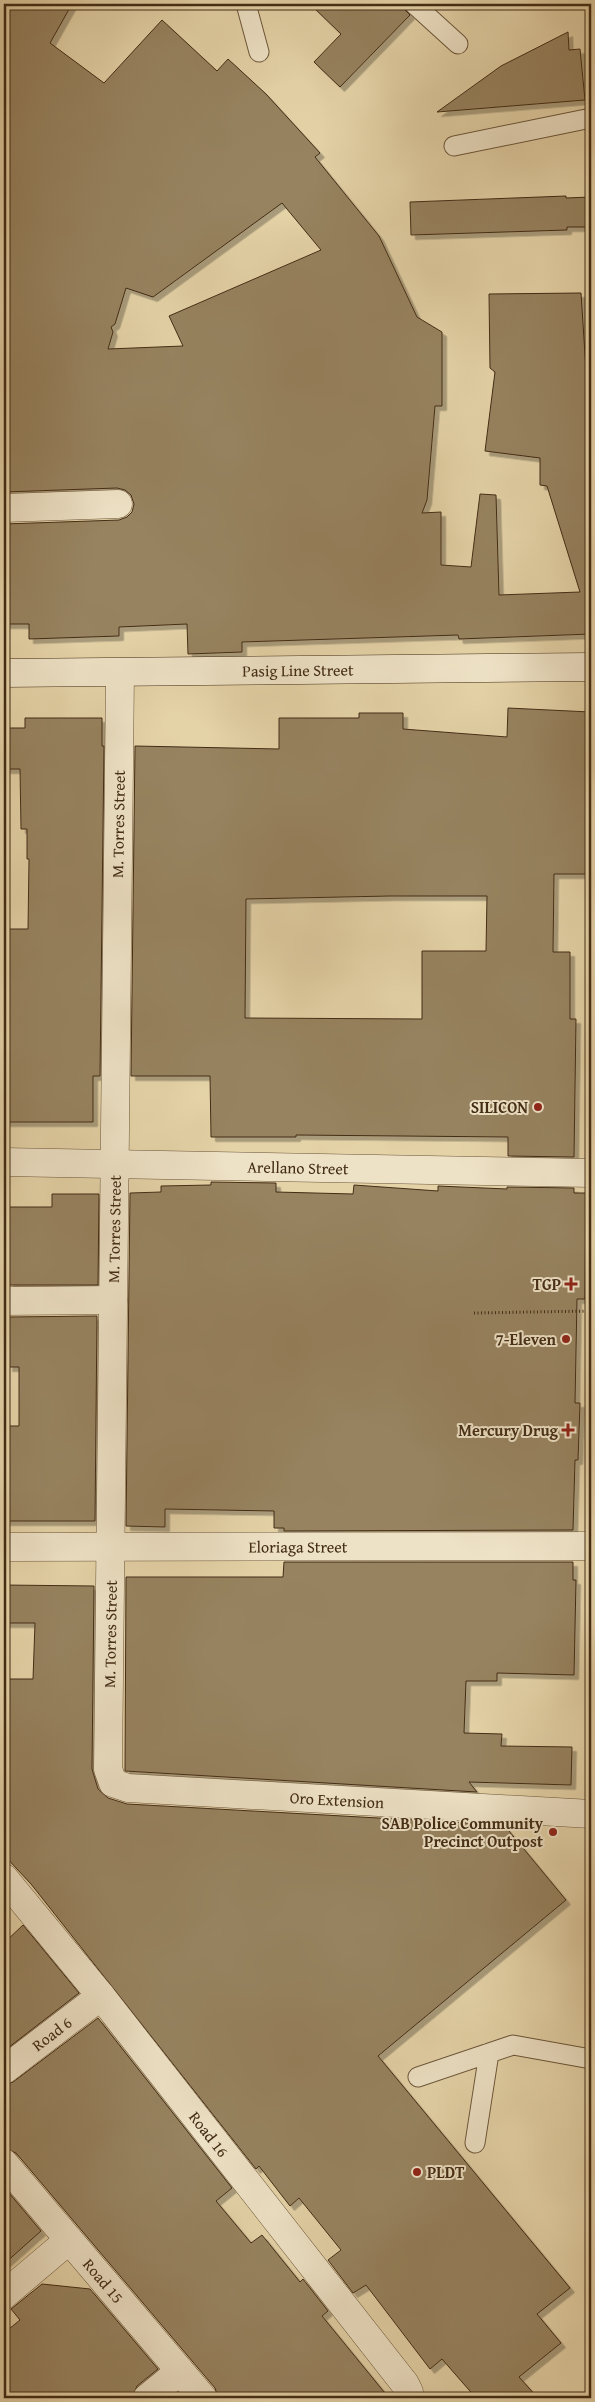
<svg xmlns="http://www.w3.org/2000/svg" width="595" height="2402" font-family="'Gentium Book Plus',serif">
<style>
.building{fill:#978361;stroke:#432c15;fill-rule:evenodd;filter:url(#shadow)}
.lines{fill:none;stroke-linecap:round;stroke-linejoin:round}
.lane-casing{stroke:#6c563a;stroke-width:21}
.street-casing{stroke:#6c563a;stroke-width:29}
.secondary-casing{stroke:#432c15;stroke-width:29}
.path{stroke:#432c15;stroke-width:3;stroke-dasharray:1 2.5;stroke-linecap:butt}
.lane{stroke:#eee2c6;stroke-width:19}
.street{stroke:#eee2c6;stroke-width:28}
.secondary{stroke:#eee2c6;stroke-width:28}
.poi-dot{fill:#8f2418;stroke:#eee2c6;stroke-width:2}
.labels{text-anchor:middle;stroke-width:4;stroke-linejoin:round;paint-order:stroke}
.street-label{font-size:16px;fill:#432c15;stroke:#eee2c6}
.poi-label{font-size:16px;font-weight:bold;fill:#432c15;stroke:#eee2c6;text-anchor:end}
</style>
<defs>
<filter id="shadow"><feDropShadow dx="4.5" dy="4.5" stdDeviation="0" flood-color="#0004"/></filter>
</defs>
<rect width="100%" height="100%" fill="#e5d3a8"/>
<filter id="stains"><feTurbulence type="fractalNoise" baseFrequency=".004" numOctaves="4"/><feColorMatrix values="0 0 0 0 .2 0 0 0 0 .09 0 0 0 0 .02 0 0 0 .5 -.17"/></filter>
<radialGradient id="worn" r=".72"><stop offset=".6" stop-color="#630" stop-opacity="0"/><stop offset="1" stop-color="#630" stop-opacity=".3"/></radialGradient>
<path class="building" d="M11,4H72L50,43L104,83L162,20L217,71L228,59L266,94L320,153L315,157L379,236L417,317L442,332V406H435L427,500L422,513L441,512V565L471,567L480,494L496,495L499,595L580,592L547,486L540,485V458L485,451L495,372L490,368L489,294L581,293L587,385H591V634L459,639L458,635L242,642V652L188,654L187,624L119,627V636L29,639V624H4V524L119,520L127,517L132,512L134,504L131,495L125,490L117,488L4,492V18ZM282,203L321,250L169,316L183,346L108,349L113,332L111,327L115,324L126,288L153,297Z
M310,4H403V8L410,15L340,87L314,62L341,34Z
M568,32L569,50L580,49L585,100L437,112L501,66Z
M566,196V198L591,197V227H567V230L411,235L410,202Z
M508,708L590,712L587,781V824H591V874H554L553,952H570V1019H576L574,1157L508,1156V1137L296,1135V1137H211L210,1076H131L135,746L279,749V718H359V713H403V729L507,737ZM390,896H487L486,951H422V1019L245,1018L246,899Z
M25,718H102V746H104L100,1076H93V1122H4V929H28L29,859H27V829H21L20,769H4V728H25Z
M211,1182L276,1183V1192L353,1194L354,1185L438,1191V1186L507,1189V1187L574,1188V1193H586L585,1299H577L575,1403H580L578,1460H575L573,1530L284,1531V1528H274V1511L165,1509V1527L126,1526L130,1193L161,1192V1186L211,1185Z
M52,1194H99L98,1285H9V1276H4V1207H52Z
M97,1316L95,1521H4V1426H19V1367H8L9,1317Z
M284,1562H573V1580H576L574,1675L497,1673V1681H466L464,1733L502,1734L501,1746L572,1747L571,1785L469,1782L477,1792L125,1771L126,1577H283Z
M4,1585L94,1586L92,1769L98,1789L108,1798L127,1804L504,1825L566,1900L378,2056L570,2288L537,2314L561,2343L519,2377L538,2398H476L442,2359L430,2369L366,2285L353,2293L328,2260L341,2250L299,2198L290,2206L259,2166L256,2169L31,1884L4,1855V1679H33L35,1623H4Z
M23,1925L79,1993L4,2051V1943Z
M98,2018L232,2188L216,2201L251,2243L262,2235L300,2282L303,2279L328,2311L322,2316L389,2398H218L215,2388L16,2153L4,2148V2085L13,2082Z
M4,2187L41,2231L4,2264Z
M42,2284L90,2289L158,2369L137,2386L132,2398H4V2333L20,2320L11,2309Z"/>
<g class="lines">
<defs>
<path id="lane" d="M246,4L259,52
M414,4L458,44
M454,146L591,118
M418,2077L513,2045L591,2059
M475,2143L489,2053"/>
<g id="street">
<path d="M4,508L118,504"/>
<path id="s1" d="M120,674L108,1769L113,1783L128,1788L591,1814"/>
<path id="s2" d="M4,1162L591,1173"/>
<path d="M4,1301L113,1300"/>
<path id="s3" d="M4,1547L591,1546"/>
<path id="s4" d="M4,1878L101,1996L405,2384L409,2392V2398"/>
<path id="s5" d="M4,2070L101,1996"/>
<path id="s6" d="M4,2163L203,2398"/>
<path d="M4,2295L69,2240"/>
<path d="M147,2398L180,2371"/>
</g>
<g id="secondary">
<path id="s7" d="M4,673L591,667"/>
</g>
</defs>
<use href="#lane" class="lane-casing"/>
<use href="#street" class="street-casing"/>
<use href="#secondary" class="secondary-casing"/>
<path class="path" d="M474,1313L591,1311"/>
<use href="#lane" class="lane"/>
<use href="#street" class="street"/>
<use href="#secondary" class="secondary"/>
</g>
<g class="poi-dot">
<circle cx="538" cy="1107" r="5"/>
<path d="M568.5 1276.5h5v5h5v5h-5v5h-5v-5h-5v-5h5z"/>
<circle cx="566" cy="1339" r="5"/>
<path d="M565.5 1422.5h5v5h5v5h-5v5h-5v-5h-5v-5h5z"/>
<circle cx="553" cy="1832" r="5"/>
<circle cx="417" cy="2172" r="5"/>
</g>
<g class="labels">
<g class="street-label">
<text dy="6" stroke="none"><textPath href="#s7" startOffset="294">Pasig Line Street</textPath></text>
<text transform="translate(118 824) rotate(-89)" y="6">M. Torres Street</text>
<text dy="6" stroke="none"><textPath href="#s2" startOffset="294">Arellano Street</textPath></text>
<text transform="translate(114 1229) rotate(-89)" y="6">M. Torres Street</text>
<text dy="6" stroke="none"><textPath href="#s3" startOffset="294">Eloriaga Street</textPath></text>
<text transform="translate(110 1634) rotate(-89)" y="6">M. Torres Street</text>
<text dy="6" stroke="none"><textPath href="#s1" startOffset="1335">Oro Extension</textPath></text>
<text dy="6" stroke="none"><textPath href="#s5" startOffset="60">Road 6</textPath></text>
<text dy="6" stroke="none"><textPath href="#s4" startOffset="328">Road 16</textPath></text>
<text dy="6" stroke="none"><textPath href="#s6" startOffset="154">Road 15</textPath></text>
</g>
<g class="poi-label">
<text x="528" y="1113">SILICON</text>
<text x="561" y="1290">TGP</text>
<text x="556" y="1345">7-Eleven</text>
<text x="558" y="1436">Mercury Drug</text>
<text x="543" y="1829">SAB Police Community<tspan x="543" dy="18">Precinct Outpost</tspan></text>
<text x="427" y="2178" text-anchor="start">PLDT</text>
</g>
</g>
<rect width="595" height="2402" fill="none" stroke="#e5d3a8" stroke-width="20"/>
<rect x="5" y="5" width="585" height="2392" fill="none" stroke="#432c15" stroke-width="2.5"/>
<rect x="10" y="10" width="575" height="2382" fill="none" stroke="#432c15"/>
<rect width="100%" height="100%" filter="url(#stains)"/>
<rect width="100%" height="100%" fill="url(#worn)"/>
</svg>
